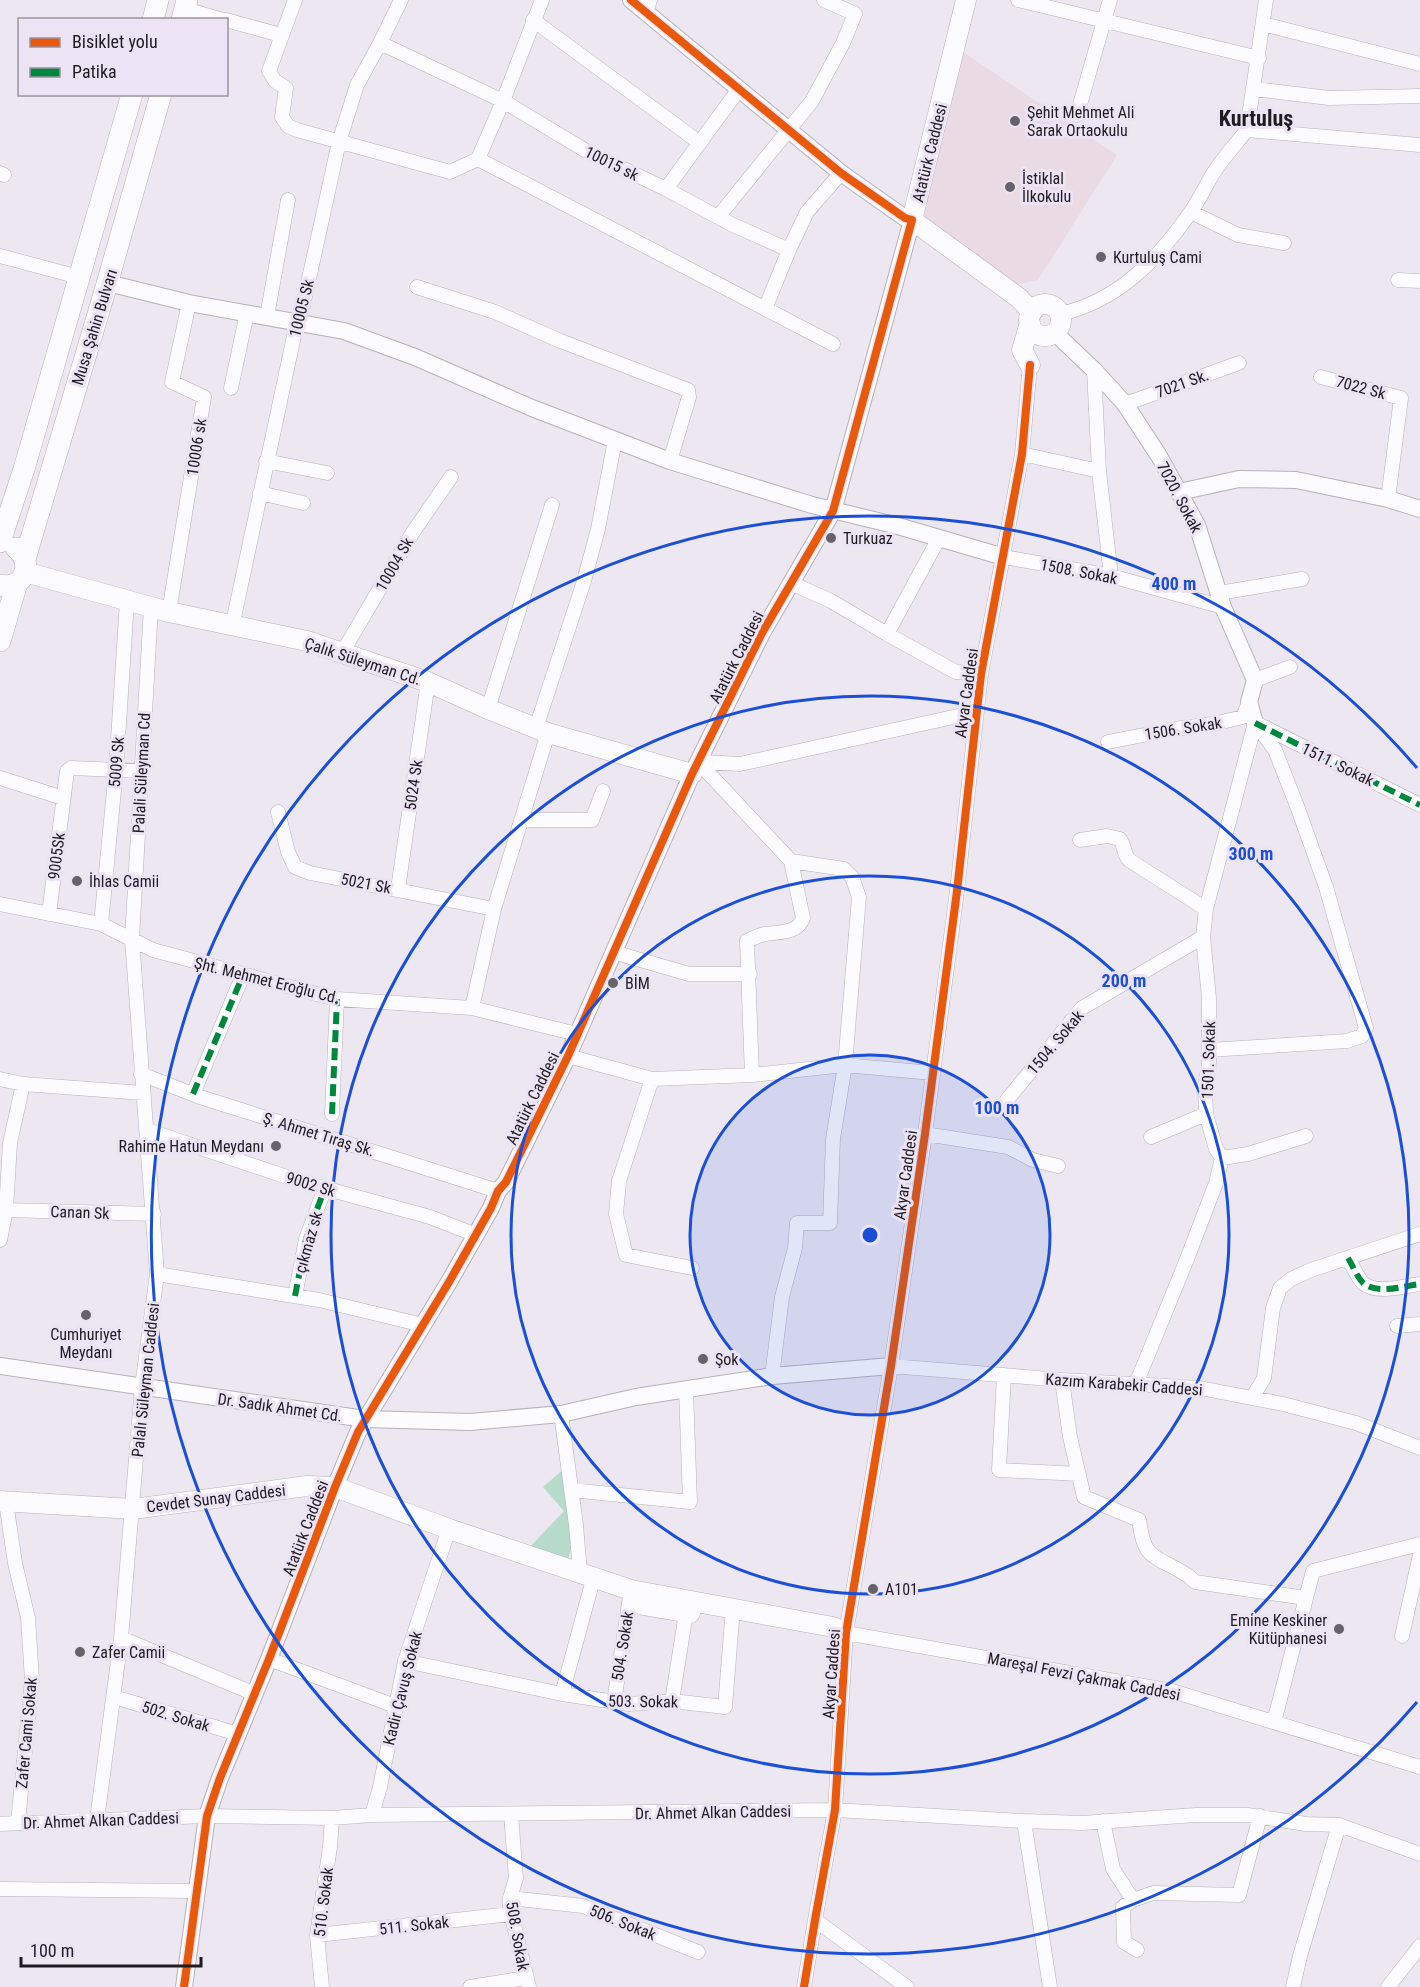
<svg xmlns="http://www.w3.org/2000/svg" width="1420" height="1987" font-family="'Roboto Condensed',sans-serif">
<style>
.education{fill:#e9dae4}
.green{fill:#b7dbca}
.lines{fill:none;stroke-linecap:round;stroke-linejoin:round}
.minor-casing{stroke:#b6b2b9;stroke-width:15}
.tertiary-casing{stroke:#b6b2b9;stroke-width:18}
.secondary-casing{stroke:#b6b2b9;stroke-width:21}
.primary-casing{stroke:#b6b2b9;stroke-width:22}
.minor{stroke:#fcfbfd;stroke-width:14}
.tertiary{stroke:#fcfbfd;stroke-width:16}
.secondary{stroke:#fcfbfd;stroke-width:20}
.primary{stroke:#fcfbfd;stroke-width:21}
.quiet{stroke:#00873e;stroke-width:6;stroke-dasharray:12 6;stroke-linecap:butt}
.cycleway-casing{stroke:#ece3f5;stroke-width:11}
.cycleway{stroke:#e8590c;stroke-width:8}
.ring{fill:none;stroke:#1d4ed8;stroke-width:3}
.poi-dot{fill:#66626a;stroke:#ece3f5;stroke-width:2}
.labels{text-anchor:middle;stroke-width:6;stroke-linejoin:round;paint-order:stroke}
.poi-label{font-size:16px;fill:#1e1b21;stroke:#ece3f5;text-anchor:start}
.street-label{font-size:16px;fill:#1e1b21;stroke:#ece3f5}
.district-label{font-size:22px;font-weight:bold;fill:#1e1b21;stroke:#ece3f5}
.centre{fill:#1d4ed8;stroke:#ece3f5;stroke-width:3}
.ring-label{font-size:18px;text-anchor:middle;font-weight:bold;fill:#1d4ed8;stroke:#ece3f5;stroke-width:6;stroke-linejoin:round;paint-order:stroke}
</style>
<rect width="100%" height="100%" fill="#ece7f1"/>
<path class="education" d="M963,52L1117,155L1038,280L1014,285L915,219Z"/>
<path class="green" d="M565,1468L573,1535L569,1557L562,1563L528,1549L564,1511L543,1487Z"/>
<g class="lines">
<defs>
<path id="minor" d="M295,0L269,71L275,81L286,88L282,117L288,126L297,130L450,172L478,159L833,344
M1018,0L1259,58
M185,9L223,20
M646,12L650,0
M226,20L281,35
M533,20L700,143
M1263,24L1420,64
M380,43L503,101L588,152L666,189L731,224L789,250L765,309
M1254,89L1329,98L1420,96
M1077,115L1110,0
M1247,130L1266,0
M478,159L503,101L542,0
M0,173L4,175
M666,189L739,89
M1191,212L1238,235L1284,243
M718,217L812,101L843,43L855,14L824,0
M789,250L807,212L841,173
M0,256L79,277
M1398,280L1420,281
M417,287L495,312L558,340L688,390L689,397L670,461
M1060,314C1118,301 1157,260 1190,213C1198,202 1204,189 1211,177C1221,160 1235,145 1247,130L1420,145
M267,316L288,200
M1094,370L1099,471L1111,576
M1321,377L1401,398L1388,499
M231,388L247,313
M1125,404L1239,363
M1022,454L1099,471
M266,461L327,473
M260,493L303,503
M1004,557L1111,576L1223,607
M791,583L831,601L887,634L939,538
M1219,593L1302,579
M169,612L204,397L172,382L189,303
M232,627L297,322L303,306L339,142L357,85L380,43L401,0
M887,634L956,672L981,674
M342,653L413,532L451,477
M1255,680L1290,667
M488,709L552,505
M1260,725L1420,805
M536,728L584,581L598,529L615,440
M1108,742L1174,729L1213,724L1243,717L1249,702
M698,762L791,861L803,918C798,934 778,932 765,934C759,935 753,938 747,941L752,1075
M701,762L740,764L976,712
M0,778L63,798
M278,812L288,852L295,867L310,873L494,909
M521,820H592L603,791
M1080,840L1107,836L1120,839C1125,846 1123,853 1129,860L1206,909
M398,889L428,682
M0,904L101,924L153,950L324,996L337,999L472,1008L577,1034
M49,914L67,771L71,768L142,771
M101,924L116,770L127,601
M613,952L689,974H750
M472,1008L494,909L548,733
M1209,1050L1347,1041L1362,1036L1366,1028L1326,887L1297,806L1275,750L1255,723
M568,1056L652,1079L752,1075L845,1065L932,1073
M141,1074L200,1097L498,1191
M0,1079L23,1084L143,1093
M652,1079L619,1181L616,1214L626,1255L692,1268
M193,1094L243,975
M1007,1100L1082,1008L1203,937
M332,1114L337,999
M147,1130L302,1182L430,1217L476,1235
M925,1134L1008,1147L1033,1160L1058,1166
M1151,1137L1206,1114
M1222,1158L1248,1154L1306,1136
M6,1210L154,1214
M0,1240L6,1210L10,1143L23,1084
M1348,1258C1353,1266 1357,1277 1363,1283C1377,1295 1404,1286 1420,1284
M157,1274L319,1300L423,1325
M295,1296L306,1239L325,1188
M1397,1326L1420,1324
M891,1366L1062,1380L1200,1388L1283,1404L1356,1423L1420,1448
M1004,1375L999,1470L1079,1474
M772,1376L782,1297L795,1248L797,1223H830L833,1139L845,1065L859,897L852,877L844,869L791,861
M1062,1380L1070,1437L1084,1497L1139,1520C1141,1530 1142,1545 1150,1553C1163,1565 1182,1568 1195,1582L1306,1598
M1136,1384L1187,1259L1216,1183L1222,1158L1216,1149L1206,1114L1205,1085L1209,1066V998L1203,937L1206,909L1255,723
M1252,1398L1264,1378L1273,1308L1280,1288L1291,1279L1311,1270L1420,1234
M561,1414L576,1525L580,1572
M571,1490L690,1502L686,1390
M6,1502L15,1563L28,1618L32,1680L18,1822
M594,1576L562,1694L629,1704L672,1701L725,1707L732,1620
M846,1633L1172,1691L1420,1767
M1402,1636L1420,1555
M121,1638L255,1694
M269,1659L395,1706
M405,1661L562,1694
M114,1697L238,1734
M672,1701L686,1613
M614,1702L631,1590
M1274,1722L1313,1571L1420,1544
M511,1814L516,1878L510,1898V1909L529,1987
M372,1815L380,1787L405,1661L449,1529
M97,1820L121,1638L142,1387L157,1274L132,939L151,607
M1024,1821L1050,1987
M1103,1821L1113,1869L1133,1900
M0,1824L207,1816L332,1818L372,1815L835,1810L1024,1821L1082,1823L1196,1815H1248L1306,1824L1339,1825L1420,1854
M0,1889L196,1891
M510,1898L583,1906L698,1952
M815,1920L907,1987
M317,1935L511,1914
M1137,1950L1124,1942L1123,1907L1133,1900L1153,1893L1239,1895L1260,1816
M322,1987L317,1935L330,1847L332,1818
M470,1987L526,1978
M804,1987L815,1920L835,1810L846,1633L891,1366L925,1134L957,891L981,674L1022,454L1030,365
M1293,1987L1300,1956L1339,1825
M1388,1987L1420,1946"/>
<path id="tertiary" d="M108,283L189,303L344,331L415,357L532,408L670,461L812,505L898,526L1004,557
M1055,333L1094,370L1125,404L1159,456L1197,525L1223,607L1255,680L1249,702L1255,723
M1179,492L1239,479L1296,480L1388,499L1420,509
M0,1366L365,1419L470,1422L561,1414L636,1397L772,1376L891,1366
M184,1987L207,1816L220,1778L269,1659L335,1487L358,1432L449,1282L491,1208L498,1191L506,1182L568,1056L692,774L762,633L833,511L912,220L905,218L841,173L631,0"/>
<path id="secondary" d="M966,0L912,220L1019,298L1032,312
M1029 320a16 16 0 1 1 32 0a16 16 0 1 1-32 0Z
M1030,323L1022,350L1030,365
M25,572L169,612L307,641L428,682L488,709L548,733L692,774
M0,1501L133,1509L307,1486L335,1487L449,1529L631,1590L833,1627L846,1633
M635,1594L643,1605L690,1613"/>
<path id="primary" d="M153,20L158,0
M182,20L187,0
M0,542L24,469L132,94
M25,559L107,284L161,94
M0,585C24,590 35,563 16,548
M0,641L17,583"/>
</defs>
<use href="#minor" class="minor-casing"/>
<use href="#tertiary" class="tertiary-casing"/>
<use href="#secondary" class="secondary-casing"/>
<use href="#primary" class="primary-casing"/>
<use href="#minor" class="minor"/>
<use href="#tertiary" class="tertiary"/>
<use href="#secondary" class="secondary"/>
<use href="#primary" class="primary"/>
<path class="quiet" d="M1255,723L1420,805
M193,1094L243,975
M332,1114L337,999
M1348,1258C1353,1266 1357,1277 1363,1283C1377,1295 1404,1286 1420,1284
M295,1296L306,1239L325,1188"/>
<defs>
<path id="cycleway" d="M184,1987L207,1816L220,1778L269,1659L335,1487L358,1432L449,1282L491,1208L498,1191L506,1182L568,1056L692,774L762,633L833,511L912,220L905,218L841,173L631,0
M804,1987L815,1920L835,1810L846,1633L891,1366L925,1134L957,891L981,674L1022,454L1030,365"/>
</defs>
<use href="#cycleway" class="cycleway-casing"/>
<use href="#cycleway" class="cycleway"/>
</g>
<circle cx="870" cy="1235" r="180" fill="#1d4ed8" fill-opacity=".12"/>
<g class="ring">
<circle cx="870" cy="1235" r="180"/>
<circle cx="870" cy="1235" r="359"/>
<circle cx="870" cy="1235" r="539"/>
<path d="M1417 1702A719 719 0 1 1 1417 768"/>
</g>
<g class="poi-dot">
<circle cx="1015" cy="121" r="6"/>
<circle cx="1010" cy="187" r="6"/>
<circle cx="1101" cy="257" r="6"/>
<circle cx="831" cy="538" r="6"/>
<circle cx="77" cy="881" r="6"/>
<circle cx="613" cy="983" r="6"/>
<circle cx="276" cy="1146" r="6"/>
<circle cx="86" cy="1315" r="6"/>
<circle cx="703" cy="1359" r="6"/>
<circle cx="873" cy="1589" r="6"/>
<circle cx="1339" cy="1629" r="6"/>
<circle cx="80" cy="1652" r="6"/>
</g>
<g class="labels">
<g class="poi-label">
<text x="1027" y="118">Şehit Mehmet Ali<tspan x="1027" dy="18">Sarak Ortaokulu</tspan></text>
<text x="1022" y="184">İstiklal<tspan x="1022" dy="18">İlkokulu</tspan></text>
<text x="1113" y="263">Kurtuluş Cami</text>
<text x="843" y="544">Turkuaz</text>
<text x="89" y="887">İhlas Camii</text>
<text x="625" y="989">BİM</text>
<text x="264" y="1152" text-anchor="end">Rahime Hatun Meydanı</text>
<text x="86" y="1340" text-anchor="middle">Cumhuriyet<tspan x="86" dy="18">Meydanı</tspan></text>
<text x="715" y="1365">Şok</text>
<text x="885" y="1595">A101</text>
<text x="1327" y="1626" text-anchor="end">Emine Keskiner<tspan x="1327" dy="18">Kütüphanesi</tspan></text>
<text x="92" y="1658">Zafer Camii</text>
</g>
<g class="street-label">
<text transform="translate(929 153) rotate(-76)" y="6">Atatürk Caddesi</text>
<text transform="translate(612 163) rotate(26)" y="6">10015 sk</text>
<text transform="translate(301 308) rotate(-76)" y="6">10005 Sk</text>
<text transform="translate(94 327) rotate(-73)" y="6">Musa Şahin Bulvarı</text>
<text transform="translate(1182 383) rotate(-20)" y="6">7021 Sk.</text>
<text transform="translate(1361 387) rotate(15)" y="6">7022 Sk</text>
<text transform="translate(196 447) rotate(-81)" y="6">10006 sk</text>
<text transform="translate(1180 497) rotate(62)" y="6">7020. Sokak</text>
<text transform="translate(394 564) rotate(-60)" y="6">10004 Sk</text>
<text transform="translate(1079 571) rotate(11)" y="6">1508. Sokak</text>
<text transform="translate(736 657) rotate(-63)" y="6">Atatürk Caddesi</text>
<text transform="translate(363 661) rotate(18)" y="6">Çalık Süleyman Cd.</text>
<text transform="translate(966 693) rotate(-82)" y="6">Akyar Caddesi</text>
<text transform="translate(1183 728) rotate(-9)" y="6">1506. Sokak</text>
<text transform="translate(116 762) rotate(-85)" y="6">5009 Sk</text>
<text transform="translate(1338 764) rotate(26)" y="6">1511. Sokak</text>
<text transform="translate(141 773) rotate(-87)" y="6">Palali Süleyman Cd</text>
<text transform="translate(413 785) rotate(-82)" y="6">5024 Sk</text>
<text transform="translate(56 856) rotate(-83)" y="6">9005Sk</text>
<text transform="translate(366 883) rotate(11)" y="6">5021 Sk</text>
<text transform="translate(267 980) rotate(14)" y="6">Şht. Mehmet Eroğlu Cd.</text>
<text transform="translate(1055 1042) rotate(-50)" y="6">1504. Sokak</text>
<text transform="translate(1208 1060) rotate(-88)" y="6">1501. Sokak</text>
<text transform="translate(532 1098) rotate(-64)" y="6">Atatürk Caddesi</text>
<text transform="translate(319 1134) rotate(17)" y="6">Ş. Ahmet Tıraş Sk.</text>
<text transform="translate(905 1175) rotate(-82)" y="6">Akyar Caddesi</text>
<text transform="translate(311 1184) rotate(17)" y="6">9002 Sk</text>
<text transform="translate(80 1212) rotate(2)" y="6">Canan Sk</text>
<text transform="translate(308 1242) rotate(-74)" y="6">çıkmaz sk</text>
<text transform="translate(145 1380) rotate(-84)" y="6">Palalı Süleyman Caddesi</text>
<text transform="translate(1124 1384) rotate(4)" y="6">Kazım Karabekir Caddesi</text>
<text transform="translate(280 1407) rotate(8)" y="6">Dr. Sadık Ahmet Cd.</text>
<text transform="translate(216 1498) rotate(-7)" y="6">Cevdet Sunay Caddesi</text>
<text transform="translate(305 1528) rotate(-69)" y="6">Atatürk Caddesi</text>
<text transform="translate(622 1646) rotate(-81)" y="6">504. Sokak</text>
<text transform="translate(831 1674) rotate(-86)" y="6">Akyar Caddesi</text>
<text transform="translate(1084 1676) rotate(11)" y="6">Mareşal Fevzi Çakmak Caddesi</text>
<text transform="translate(402 1688) rotate(-76)" y="6">Kadir Çavuş Sokak</text>
<text transform="translate(643 1701) rotate(1)" y="6">503. Sokak</text>
<text transform="translate(176 1716) rotate(17)" y="6">502. Sokak</text>
<text transform="translate(26 1733) rotate(-85)" y="6">Zafer Cami Sokak</text>
<text transform="translate(713 1812) rotate(-1)" y="6">Dr. Ahmet Alkan Caddesi</text>
<text transform="translate(101 1820) rotate(-2)" y="6">Dr. Ahmet Alkan Caddesi</text>
<text transform="translate(323 1902) rotate(-83)" y="6">510. Sokak</text>
<text transform="translate(623 1922) rotate(22)" y="6">506. Sokak</text>
<text transform="translate(414 1925) rotate(-6)" y="6">511. Sokak</text>
<text transform="translate(518 1936) rotate(80)" y="6">508. Sokak</text>
</g>
<g class="district-label">
<text x="1256" y="126">Kurtuluş</text>
</g>
</g>
<circle cx="870" cy="1235" r="9" class="centre"/>
<g class="ring-label">
<text x="1174" y="590">400 m</text>
<text x="1251" y="860">300 m</text>
<text x="1124" y="987">200 m</text>
<text x="997" y="1114">100 m</text>
</g>
<rect x="18" y="18" width="210" height="78" fill="#ece3f5" stroke="#9a93a0" stroke-width="1.5"/>
<rect x="30" y="38" width="30" height="9" fill="#e8590c" stroke="#9a93a0" stroke-width="1.5"/>
<text x="72" y="48" font-size="18" fill="#1e1b21">Bisiklet yolu</text>
<rect x="30" y="68" width="30" height="9" fill="#00873e" stroke="#9a93a0" stroke-width="1.5"/>
<text x="72" y="78" font-size="18" fill="#1e1b21">Patika</text>
<path d="M21 1957v9h180v-9" fill="none" stroke="#1e1b21" stroke-width="3"/>
<text x="30" y="1957" font-size="18" fill="#1e1b21" stroke="#ece3f5" stroke-width="4.5" paint-order="stroke">100 m</text>
</svg>
